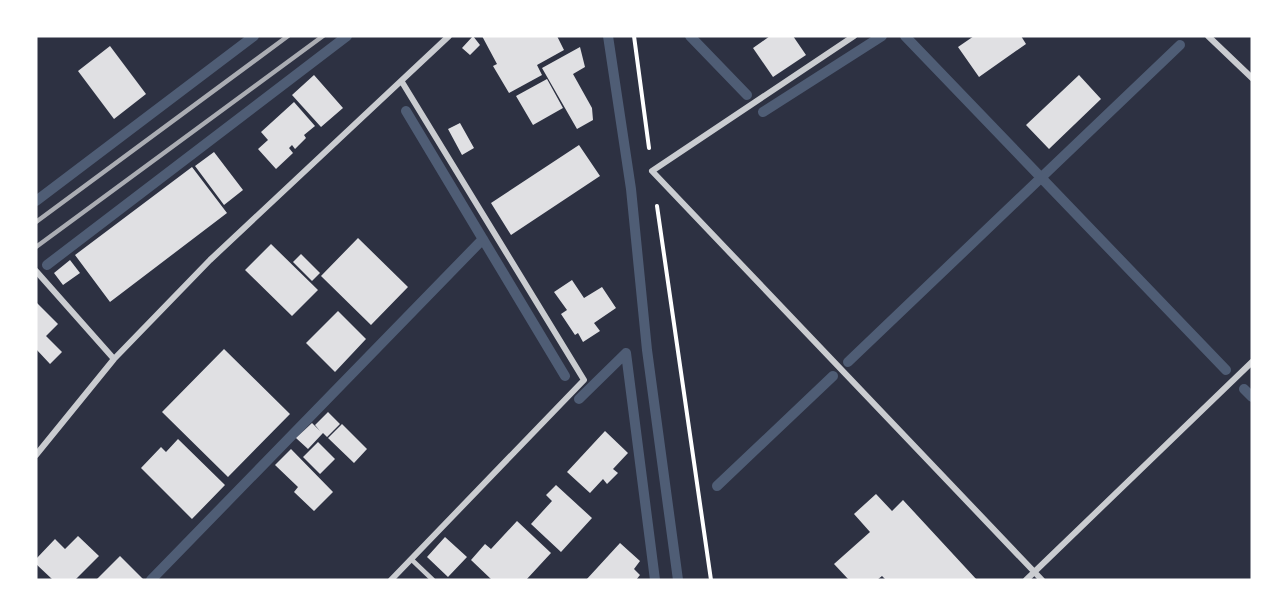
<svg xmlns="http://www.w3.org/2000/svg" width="1288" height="616" font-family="'Exo 2',sans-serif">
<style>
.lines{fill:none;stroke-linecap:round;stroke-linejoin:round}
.stream{stroke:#4f5d75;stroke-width:10}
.building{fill:#e0e0e3}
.path{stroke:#fff;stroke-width:4}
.service{stroke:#caccd0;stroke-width:4.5}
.minor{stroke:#caccd0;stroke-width:6}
.rail{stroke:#abadb3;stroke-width:4.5}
</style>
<rect width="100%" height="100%" fill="#2d3142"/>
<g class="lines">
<path class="stream" d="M608,36L631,189L647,350L678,580
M690,36L747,95
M905,36L1226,370
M406,111L565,376
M763,112L882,36
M36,201L254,36
M47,265L347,36
M626,353L655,580
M848,362L1180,45
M1244,389L1252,397
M579,399L626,353
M717,486L833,376
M151,580L483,239"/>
</g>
<path class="building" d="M473,36L480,45L470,55L462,48Z
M482,36H557L564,50L537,65L542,75L509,93L493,66L497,64Z
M770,36H793L806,55L773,77L753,48Z
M974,36H1021L1026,44L979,77L958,47Z
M110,46L146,94L114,119L78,71Z
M580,47L585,67L573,74L592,108L593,120L577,129L542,68Z
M314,75L343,108L321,127L292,95Z
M1079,75L1101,99L1049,149L1026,125Z
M547,79L563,108L533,125L516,96Z
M294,102L315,126L304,135L306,138L295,149L292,145L289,148L293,153L276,169L258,149L268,140L261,132Z
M460,123L474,148L462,155L448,129Z
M579,145L600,176L511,235L491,203Z
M214,152L243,190L224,205L195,166Z
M192,167L227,213L110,302L75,255Z
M358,238L408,287L371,325L321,276Z
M271,244L318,290L292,316L245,270Z
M301,254L320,273L312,281L293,262Z
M70,260L80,273L63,285L54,273Z
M572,280L584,298L602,287L616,308L594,323L600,331L583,342L578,333L575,335L561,314L567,310L554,292Z
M36,302L58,324L46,336L62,352L50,364L36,349Z
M338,311L366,339L335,372L306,343Z
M224,349L290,414L228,477L162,412Z
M328,412L340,424L327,437L323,433L308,449L296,438L312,423L320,431L315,425Z
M342,424L367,449L354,463L328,438Z
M605,431L628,453L613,469L618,473L607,484L603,479L590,493L567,472Z
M178,439L225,485L192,519L141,468L161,447L166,452Z
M318,442L335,459L320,474L303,457Z
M291,449L333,492L314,511L294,492L298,487L275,465Z
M556,485L592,518L561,552L531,524L552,501L546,495Z
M876,494L892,511L903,500L977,580H886L882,576L877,580H849L834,564L870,532L854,514Z
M517,521L551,553L526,580H492L471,560L485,544L491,549Z
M78,536L99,556L75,580H53L36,564V559L55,539L65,549Z
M445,537L467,557L448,577L427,557Z
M620,543L640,561L634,569L640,575L636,580H586Z
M120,556L144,580H96Z"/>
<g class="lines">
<path class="path" d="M634,36L649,148
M657,206L711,580"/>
<path class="service" d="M411,559L433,580"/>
<path class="minor" d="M854,36L652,171L1042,580
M1208,36L1252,78
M36,271L114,359
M36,455L114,359L210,260L449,36
M391,580L584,380L402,82
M1026,580L1252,362"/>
<path class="rail" d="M36,222L288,36
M36,247L323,36"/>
</g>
<rect width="1288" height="616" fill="none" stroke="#ffffff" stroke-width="75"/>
</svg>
